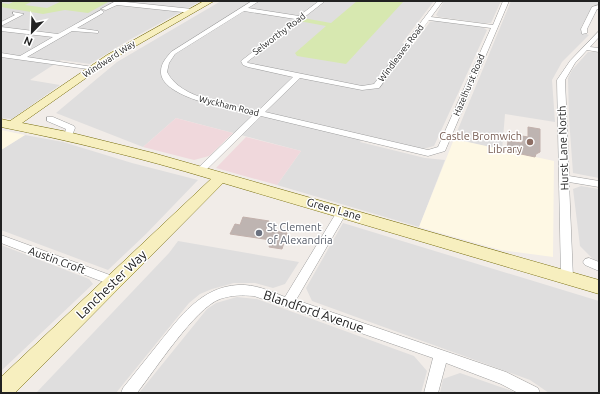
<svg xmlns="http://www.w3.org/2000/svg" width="600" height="394" font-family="Ubuntu,sans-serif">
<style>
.residential{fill:#dfdede}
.commercial{fill:#f0d8dc}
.education{fill:#fef8e4}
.grass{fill:#d7e8b0}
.building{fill:#beb4b1;stroke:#c2b0ab}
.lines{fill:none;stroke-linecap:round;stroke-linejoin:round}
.street-casing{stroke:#9e9e9e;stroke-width:1}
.secondary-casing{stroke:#756b0a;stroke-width:1}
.street{fill:#fff;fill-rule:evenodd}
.secondary{fill:#f7efbf;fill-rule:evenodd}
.education-dot{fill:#8d6e63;stroke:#fff;stroke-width:1.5}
.worship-dot{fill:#6b7280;stroke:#fff;stroke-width:1.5}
.labels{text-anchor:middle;stroke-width:3;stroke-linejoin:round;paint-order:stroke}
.far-street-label{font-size:9px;fill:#212121;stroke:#fff}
.education-label{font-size:11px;fill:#785e54;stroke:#fff;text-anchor:end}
.street-label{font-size:11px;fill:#212121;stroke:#fff}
.worship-label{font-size:11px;fill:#5b616d;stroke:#fff;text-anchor:start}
.near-street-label{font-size:13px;fill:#212121;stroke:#fff}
</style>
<rect width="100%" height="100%" fill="#f1ece8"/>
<path class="residential" d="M1,1H201L129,40L90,64L61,60L30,80L60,85L12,119L1,118Z
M221,1H434L402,43L413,45L430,22L438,20L482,27L487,30L434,146L423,149L365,135L360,142L425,158L445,160L419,227L277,185L301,151L176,118L143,147L56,113L117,62Z
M444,1H501L491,23H482L439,17L436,15Z
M511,1H599V6L593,5L581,27L582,32L589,35L562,62L552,80L555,122L505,114L502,150L454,139Z
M588,52H599V178L573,173L569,118L568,78L572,70Z
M25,135L63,142L132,163L198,180L146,234L108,270L1,230V150Z
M581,186L599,189V262L593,259L580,246L573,189Z
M343,223L599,301V393H549L530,380L312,301L306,288Z
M178,241L299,262L285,284L273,288L255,283H234L212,289L200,294L189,303L116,393H36L169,253Z
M1,245L89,279L93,284L1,371Z
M237,297L257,299L414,356L427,371L421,393H139L207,309L216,303Z
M460,373L512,391L515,393H440L443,379Z"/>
<path class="commercial" d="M176,118L187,121L233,133L209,156L194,160L143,147Z
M246,137L301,151L277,185L216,168Z"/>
<path class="education" d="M1,130L25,135L1,150Z
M454,139L554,161L553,257L501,250L419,227Z"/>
<path class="grass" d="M15,1H33L25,5L47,8L62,1H110L88,13L65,10L43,14L1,7V3L9,4Z
M357,1L403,2L346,64L297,56L295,53L326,26L299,21L303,18L331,23Z"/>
<path class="building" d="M528,127L540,129V152L536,154L535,157L507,151L508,141L522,143V136L528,137Z
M243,217L269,221L266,230L287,233L282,249L269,247L271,240L230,234L235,224L240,225Z"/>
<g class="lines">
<defs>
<path id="street" d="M116,1L192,9L195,11L192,13L117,5L106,10L101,9Z
M252,1H259L248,8L299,16L319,1H325L247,62L248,63L362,86L374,84L437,1H443L431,17L493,25L503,1H509L445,151L428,156L261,116L203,173H197L195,171L197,169L254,114C234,110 159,98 161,71C161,63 167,57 171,52ZM244,11L295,19L241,61L243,65L248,67L293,77L258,111C230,104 181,100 167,72L169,63L175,54ZM429,20L491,28L438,147L428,150L265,112L300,78L362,90L379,88Z
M599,5V9H597L587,29V33L582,34L581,29L592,7Z
M101,10L104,12L103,13L77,28L98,31V33L72,31L27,57L93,67L96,69L95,70L1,57V53L20,56L53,37L1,31V27L58,34Z
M13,12L24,14L1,26V22L15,15L13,14Z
M599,31V37L590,47L599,48V52L587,50L575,63L565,80L569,176L599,181V187L569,182L573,278L571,281L567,283L563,281L561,278L557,80L570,61Z
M47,117H53L74,126L75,128L71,138H65L64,136L66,129L47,121Z
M342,209L347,212L296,300L506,372L538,388L540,393H518L501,384L446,363L438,393H424L433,358L254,296C242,295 232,295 220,299C195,308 155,370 137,393H121L123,388C135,373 147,358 159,343C180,317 201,287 238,285C255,284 270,291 285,297L338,210Z
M1,235L118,278L120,281L118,284L114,286L1,243Z
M589,258L599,262V271L585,265L583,262L585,259Z"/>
<path id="secondary" d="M204,1H214L113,59L22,123L68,132L153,153L599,280V294L223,183L15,393H1V377L211,179C141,158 72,141 1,127V119L10,121L107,55Z"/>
</defs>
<use href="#street" class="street-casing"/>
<use href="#secondary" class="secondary-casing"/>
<use href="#street" class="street"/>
<use href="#secondary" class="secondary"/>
</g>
<circle class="education-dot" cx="530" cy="142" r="4"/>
<circle class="worship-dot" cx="259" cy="233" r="4"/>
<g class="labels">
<g class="far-street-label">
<text transform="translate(279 34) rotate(-37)" y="3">Selworthy Road</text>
<text transform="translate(401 53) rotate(-53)" y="3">Windleaves Road</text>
<text transform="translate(109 59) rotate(-33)" y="3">Windward Way</text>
<text transform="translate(469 85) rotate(-67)" y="3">Hazelhurst Road</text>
<text transform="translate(229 106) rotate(14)" y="3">Wyckham Road</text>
</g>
<g class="education-label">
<text x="522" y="140">Castle Bromwich<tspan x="522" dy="13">Library</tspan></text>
</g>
<g class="street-label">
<text transform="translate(563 148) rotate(-92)" y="4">Hurst Lane North</text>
<text transform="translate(334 209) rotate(16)" y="4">Green Lane</text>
<text transform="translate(57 260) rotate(20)" y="4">Austin Croft</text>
</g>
<g class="worship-label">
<text x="267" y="231">St Clement<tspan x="267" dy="13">of Alexandria</tspan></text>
</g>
<g class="near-street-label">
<text transform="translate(111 284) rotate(-44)" y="5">Lanchester Way</text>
<text transform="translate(314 311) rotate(19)" y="5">Blandford Avenue</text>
</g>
</g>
<rect width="600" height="394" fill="none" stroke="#212121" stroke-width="4"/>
<g transform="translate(32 32) rotate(203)" stroke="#ffffff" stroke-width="3" paint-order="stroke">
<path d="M0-3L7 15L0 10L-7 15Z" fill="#212121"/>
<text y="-6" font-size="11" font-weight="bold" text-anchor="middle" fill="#212121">N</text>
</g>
</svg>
